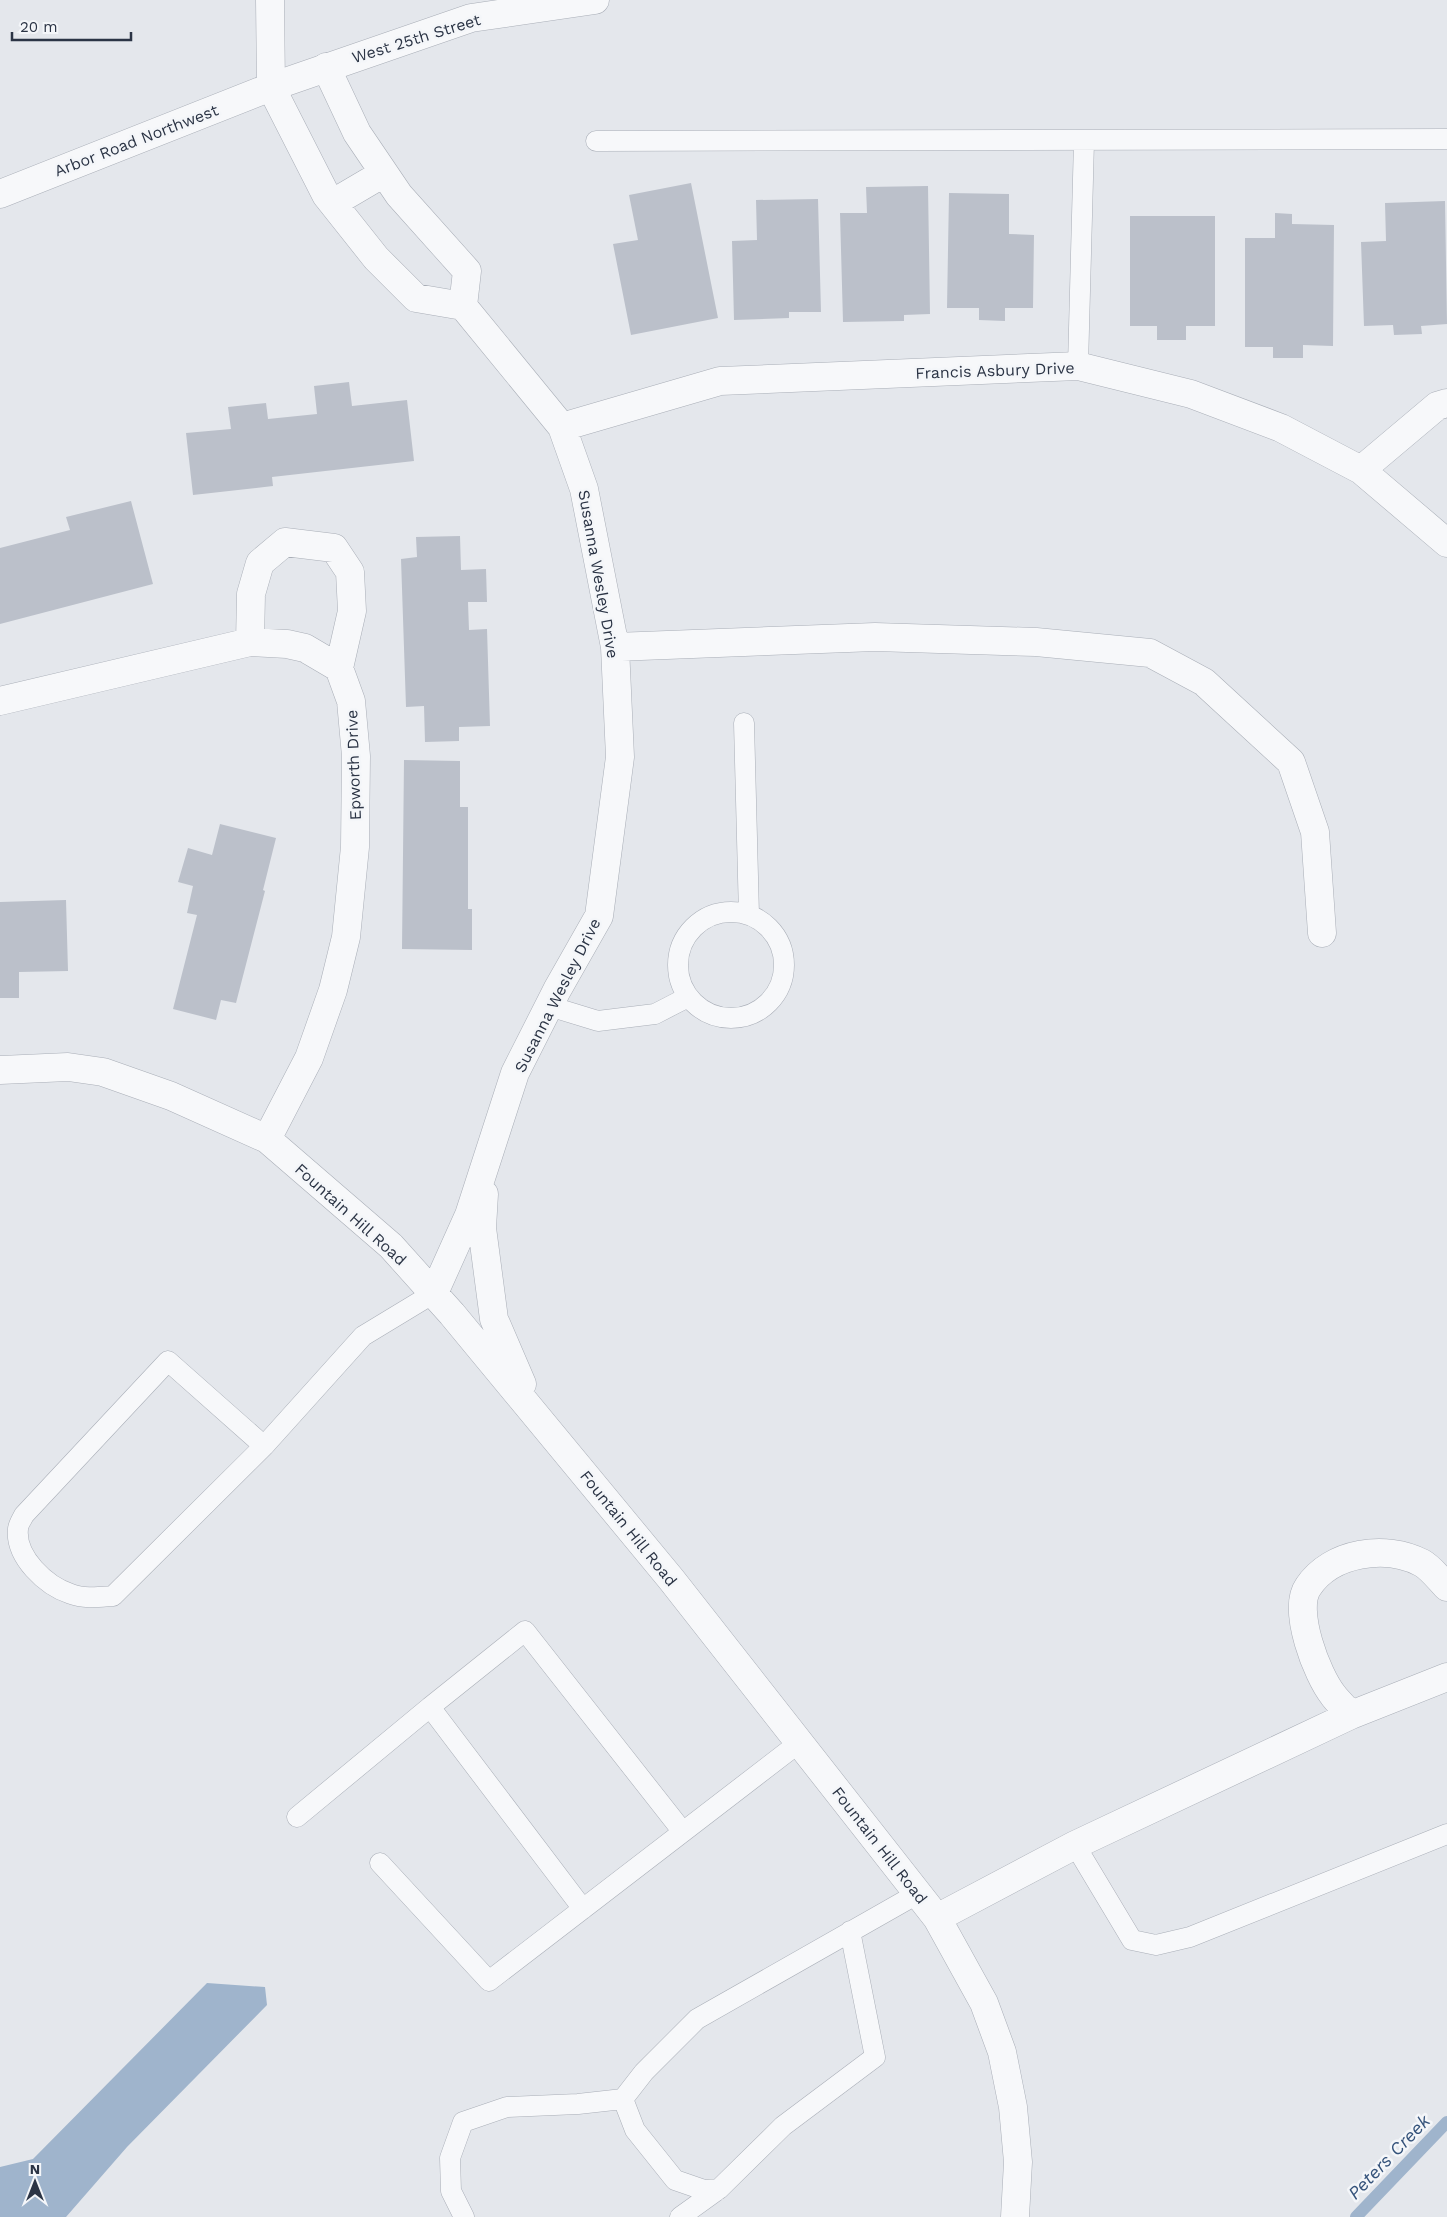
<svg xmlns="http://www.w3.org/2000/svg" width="1447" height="2217" font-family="'Work Sans',sans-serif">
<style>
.water{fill:#9fb4cc}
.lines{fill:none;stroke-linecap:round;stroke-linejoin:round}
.stream{stroke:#9fb4cc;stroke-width:12}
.building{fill:#bbc0ca}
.service-casing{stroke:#a9aeb7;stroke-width:21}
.minor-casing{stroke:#a9aeb7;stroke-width:29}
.tertiary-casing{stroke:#a9aeb7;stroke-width:29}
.service{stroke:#f7f8fa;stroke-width:20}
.minor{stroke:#f7f8fa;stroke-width:28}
.tertiary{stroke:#f7f8fa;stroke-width:28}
.labels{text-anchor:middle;stroke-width:5;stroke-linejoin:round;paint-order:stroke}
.street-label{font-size:16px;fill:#2b3445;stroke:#f4f6f9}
.water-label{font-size:18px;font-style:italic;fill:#34527a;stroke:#f4f6f9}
</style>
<rect width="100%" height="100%" fill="#e4e7ec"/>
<path class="water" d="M207,1983L265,1987L267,2005L127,2147L66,2217H0V2167L33,2159Z"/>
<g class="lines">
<path class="stream" d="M1356,2217L1447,2122"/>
</g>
<path class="building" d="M691,183L718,318L631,335L613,244L638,240L629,195Z
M928,186L930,314L904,315V321L843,322L840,213H867L866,187Z
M949,193L1009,194V234L1034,235L1033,308H1005V321L979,320V308H947Z
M818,199L821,312H789V318L734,320L732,241L757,240L756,200Z
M1445,201L1447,324L1421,326L1422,334L1394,335L1393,325L1364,326L1361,242L1386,241L1385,203Z
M1275,213L1292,214V224L1334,225L1333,346L1303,345V358H1273V347H1245V238H1275Z
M1130,216H1215V326H1186V340H1157V326H1130Z
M349,382L352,406L407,400L414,461L272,477L273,486L193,495L186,433L231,429L228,407L266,403L268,419L317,414L314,386Z
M131,501L153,584L0,624V548L70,530L66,517Z
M460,536L461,570L486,569L487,602H468L469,630L487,629L490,726L459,727V741L425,742L424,706L406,707L401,559L417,557L416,537Z
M404,760L460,761V807H468V909H472V950L402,949Z
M220,824L276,838L263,890L265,891L236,1003L221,1000L216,1020L173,1009L197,915L187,913L193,886L178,882L188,848L212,855Z
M66,900L68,971L19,972V998H0V902Z"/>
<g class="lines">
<defs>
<path id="service" d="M596,141L1447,139
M1078,366L1084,141
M744,723L749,915
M678 965a53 53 0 1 1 106 0a53 53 0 1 1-106 0Z
M549,1006L598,1021L655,1014L688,997
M264,1446L168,1361L24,1515C22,1519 18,1525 18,1529C15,1557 46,1586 71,1594C84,1599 99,1597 113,1596L264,1446L363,1336L434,1293
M297,1817L430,1707
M1075,1845L1132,1940L1156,1945L1190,1937L1447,1834
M380,1863L489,1981L800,1742
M583,1909L430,1707L525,1631L683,1832
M623,2099L635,2130L675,2180L704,2190L719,2189
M464,2217L451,2191L450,2158L463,2122L507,2107L578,2104L623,2099L644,2072L697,2019L917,1894
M680,2217L719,2189L783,2126L875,2057L850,1931"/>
<path id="minor" d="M270,0L271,87L326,195L376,258L416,298L463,306L562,427L584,489L615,647L620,757L599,916L557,990L515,1073L469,1215L434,1293
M326,67L357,133L399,195L467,271L463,306
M333,203L384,173
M562,427L720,381L1078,366L1191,394L1281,428L1361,470L1447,543
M1361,470L1437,406L1447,403
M250,642L251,594L260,563L285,542L334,548L350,572L352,611L339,668
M615,647L875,637L1036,642L1150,653L1204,682L1291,762L1315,832L1322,933
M0,701L250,642L287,644L305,648L339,668L351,701L356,756L355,847L346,937L333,990L309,1058L267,1139
M0,1070L68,1067L103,1072L171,1096L267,1139L391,1246L452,1314L671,1579L937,1918L984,2003L1002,2052L1013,2107L1018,2162L1015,2217
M484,1194L482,1228L494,1319L522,1384
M1351,1715C1345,1708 1338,1702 1333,1695C1317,1675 1292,1610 1308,1587C1331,1552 1386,1544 1422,1563C1431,1568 1440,1580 1447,1587
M937,1918L1075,1845L1351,1715L1447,1677"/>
<path id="tertiary" d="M0,194L271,87L471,18L595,0"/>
</defs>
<use href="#service" class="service-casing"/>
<use href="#minor" class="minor-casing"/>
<use href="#tertiary" class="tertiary-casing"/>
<use href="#service" class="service"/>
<use href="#minor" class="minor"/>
<use href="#tertiary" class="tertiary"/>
</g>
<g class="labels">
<g class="street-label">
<text transform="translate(416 38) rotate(-17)" y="6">West 25th Street</text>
<text transform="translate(136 140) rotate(-21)" y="6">Arbor Road Northwest</text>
<text transform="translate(995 370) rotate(-2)" y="6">Francis Asbury Drive</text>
<text transform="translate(599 574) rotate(80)" y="6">Susanna Wesley Drive</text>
<text transform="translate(353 765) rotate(-92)" y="6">Epworth Drive</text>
<text transform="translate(557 995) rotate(-63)" y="6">Susanna Wesley Drive</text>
<text transform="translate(351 1214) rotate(42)" y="6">Fountain Hill Road</text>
<text transform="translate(629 1528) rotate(51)" y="6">Fountain Hill Road</text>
<text transform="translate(880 1845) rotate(52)" y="6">Fountain Hill Road</text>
</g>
<g class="water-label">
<text transform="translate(1389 2157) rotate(-46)" y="6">Peters Creek</text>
</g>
</g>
<g transform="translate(35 2182)" stroke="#f4f6f9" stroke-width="4" paint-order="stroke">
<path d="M0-4L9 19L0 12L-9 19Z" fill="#2b3445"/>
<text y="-8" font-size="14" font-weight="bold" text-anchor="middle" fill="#2b3445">N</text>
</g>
<path d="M12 32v8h119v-8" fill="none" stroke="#2b3445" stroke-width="2.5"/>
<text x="20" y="32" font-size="15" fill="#2b3445" stroke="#f4f6f9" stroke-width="4" paint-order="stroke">20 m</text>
</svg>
